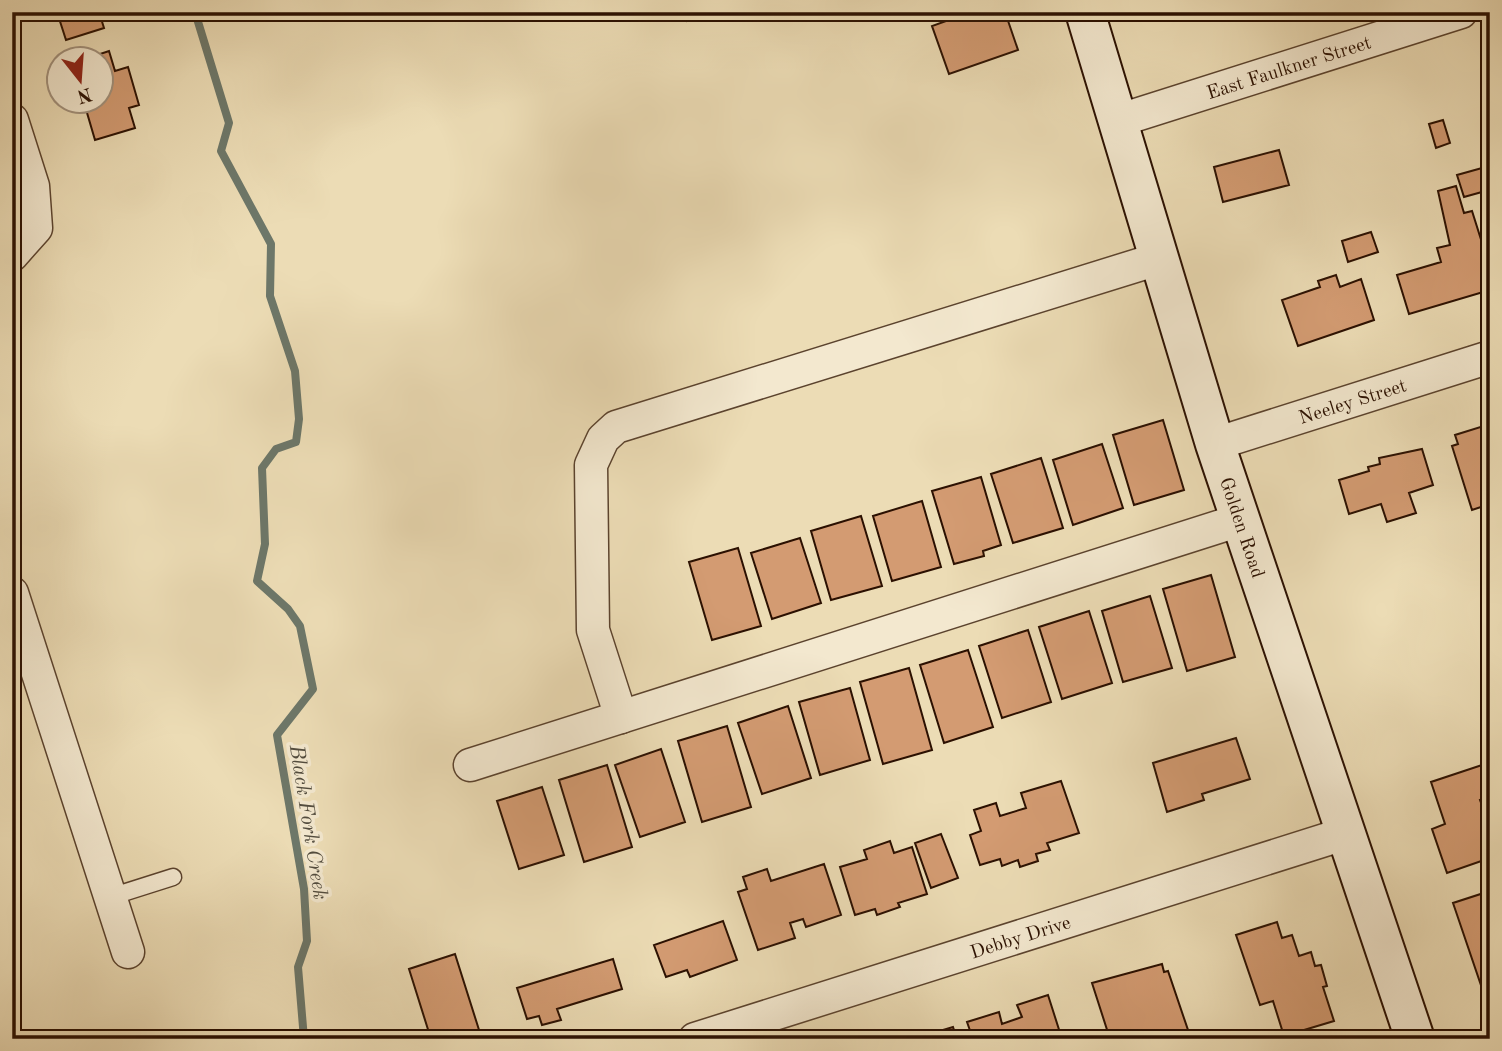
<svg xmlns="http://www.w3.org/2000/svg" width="1502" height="1051" font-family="'Old Standard TT',serif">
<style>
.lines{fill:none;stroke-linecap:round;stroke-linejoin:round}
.stream{stroke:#6d7769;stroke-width:8}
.building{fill:#d39b72;stroke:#2b1001;stroke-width:2}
.lane-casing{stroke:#5b432e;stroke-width:19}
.street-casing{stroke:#5b432e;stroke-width:35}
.secondary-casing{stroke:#2b1001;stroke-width:42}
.lane{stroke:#f3e8cf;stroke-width:16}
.street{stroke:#f3e8cf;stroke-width:32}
.secondary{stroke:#f3e8cf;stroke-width:38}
.labels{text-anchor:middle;stroke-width:7;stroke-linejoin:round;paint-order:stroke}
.street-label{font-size:19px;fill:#2b1001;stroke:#f3e8cf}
.water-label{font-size:21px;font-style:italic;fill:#524c3e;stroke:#f3e8cf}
</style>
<rect width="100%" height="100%" fill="#ecdcb5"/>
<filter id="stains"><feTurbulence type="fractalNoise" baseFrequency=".00286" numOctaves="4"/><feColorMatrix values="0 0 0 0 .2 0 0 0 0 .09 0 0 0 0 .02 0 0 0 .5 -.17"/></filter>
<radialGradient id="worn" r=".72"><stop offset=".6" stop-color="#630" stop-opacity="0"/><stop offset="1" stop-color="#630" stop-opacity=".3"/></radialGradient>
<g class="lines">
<path class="stream" d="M195,12L229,123L221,151L271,244L270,296L295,371L299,419L296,442L276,449L262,468L265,544L257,581L288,609L300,626L313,689L277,735L304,889L307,941L298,967L304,1039"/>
</g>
<path class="building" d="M57,12H99L104,28L66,40Z
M682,12H703L687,21Z
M971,12H1005L1018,50L949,74L932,26Z
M109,51L115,71L128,67L139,105L129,108L135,128L95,140L85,106L80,107L79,102H102V60H82Z
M1443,120L1450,143L1436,148L1429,124Z
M1279,150L1289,185L1223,202L1214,167Z
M1482,168L1489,190L1464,197L1457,175Z
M1456,186L1464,213L1472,211L1490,268V290L1409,314L1397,275L1441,262L1437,248L1450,245L1438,191Z
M1371,232L1378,252L1348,262L1342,241Z
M1336,275L1340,287L1361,279L1374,320L1298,346L1282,300L1320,287L1318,281Z
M1163,420L1184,490L1134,505L1113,435Z
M1490,424V504L1472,510L1452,446L1458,444L1455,435Z
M1102,444L1123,508L1073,525L1053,460Z
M1422,449L1433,485L1409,493L1416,513L1387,522L1381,504L1349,514L1339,480L1369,471L1368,467L1380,464L1379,458Z
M1041,458L1063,528L1013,543L991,474Z
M981,477L1001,545L983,551L984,556L954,564L932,491Z
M922,501L941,567L892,581L873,516Z
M861,516L882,586L831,600L811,531Z
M800,538L821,603L772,619L751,553Z
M738,548L761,626L712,640L689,562Z
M1211,575L1235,657L1187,671L1163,589Z
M1150,596L1172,668L1123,682L1102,611Z
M1089,611L1112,683L1062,699L1039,627Z
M1028,630L1051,702L1002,718L979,646Z
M968,650L993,727L944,743L920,665Z
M909,668L932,750L883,764L860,682Z
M850,688L870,760L820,775L799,702Z
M788,706L811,778L762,794L738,723Z
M727,726L751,807L702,822L678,741Z
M1236,738L1250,779L1202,794L1204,800L1167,812L1153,763Z
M661,749L685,822L640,837L615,765Z
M1488,763L1490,797L1480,800L1490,829V858L1447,873L1432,829L1445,824L1431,782Z
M607,765L632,847L584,862L559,780Z
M1061,781L1079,833L1047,843L1050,850L1036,854L1038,861L1020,867L1018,860L1002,866L1000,859L980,865L970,835L981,831L974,810L996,803L1000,816L1026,808L1021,793Z
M542,787L564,855L519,869L497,801Z
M941,834L958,878L931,888L915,843Z
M890,841L894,853L912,847L927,894L898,903L900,907L877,915L875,909L855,915L840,867L867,859L864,850Z
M824,864L841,915L806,927L803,919L790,923L795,938L758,950L738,892L747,889L743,877L767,869L771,881Z
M1490,891V996L1485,997L1453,903Z
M723,921L737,960L690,977L687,970L666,977L654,945Z
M1277,922L1282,938L1292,935L1299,956L1311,952L1315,966L1321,965L1327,986L1323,987L1334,1021L1284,1036L1273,1001L1260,1005L1236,935Z
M455,954L480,1033L461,1039H431L409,969Z
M613,959L622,989L557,1009L561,1020L542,1025L539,1016L527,1019L517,988Z
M1162,964L1164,972L1168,971L1188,1030L1164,1039H1129L1127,1034L1110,1039L1092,983Z
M1048,995L1062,1039H973L967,1022L999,1012L1002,1024L1022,1017L1017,1005Z
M953,1027L957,1039H909L916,1038Z"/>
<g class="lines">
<defs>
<path id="lane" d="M110,897L173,877"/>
<g id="street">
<path d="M12,120L33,186L36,228L12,255"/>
<path id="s1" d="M1117,121L1461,12"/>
<path id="s2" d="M1215,444L1490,357"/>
<path d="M12,593L128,952"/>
<path d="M621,717L593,630L591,465L603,439L616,427L1161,258"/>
<path d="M470,765L1240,520"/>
<path id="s3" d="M695,1039L1347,833"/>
</g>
<g id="secondary">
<path id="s4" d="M1085,12L1215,444L1415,1039"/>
</g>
</defs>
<use href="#lane" class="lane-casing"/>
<use href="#street" class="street-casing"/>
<use href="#secondary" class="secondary-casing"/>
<use href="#lane" class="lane"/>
<use href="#street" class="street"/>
<use href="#secondary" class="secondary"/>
</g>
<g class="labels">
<g class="street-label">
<text dy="7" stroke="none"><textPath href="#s1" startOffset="180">East Faulkner Street</textPath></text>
<text dy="7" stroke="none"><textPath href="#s2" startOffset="144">Neeley Street</textPath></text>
<text dy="7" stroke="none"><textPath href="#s4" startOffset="539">Golden Road</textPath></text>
<text dy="7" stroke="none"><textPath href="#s3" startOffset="341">Debby Drive</textPath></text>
</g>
<g class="water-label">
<text transform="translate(309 822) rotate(81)" y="7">Black Fork Creek</text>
</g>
</g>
<rect width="1502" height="1051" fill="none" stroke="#ecdcb5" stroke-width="42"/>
<rect x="14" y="14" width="1474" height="1023" fill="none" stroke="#2b1001" stroke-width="3.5"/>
<rect x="21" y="21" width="1460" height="1009" fill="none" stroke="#2b1001" stroke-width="2"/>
<g transform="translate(80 80) rotate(163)"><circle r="33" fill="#f3e8cf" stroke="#a3927d" stroke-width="2"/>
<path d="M0-5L12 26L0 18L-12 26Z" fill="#8f2418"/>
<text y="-10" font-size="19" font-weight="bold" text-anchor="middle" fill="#2b1001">N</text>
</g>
<rect width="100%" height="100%" filter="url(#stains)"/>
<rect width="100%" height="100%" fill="url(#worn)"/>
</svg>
